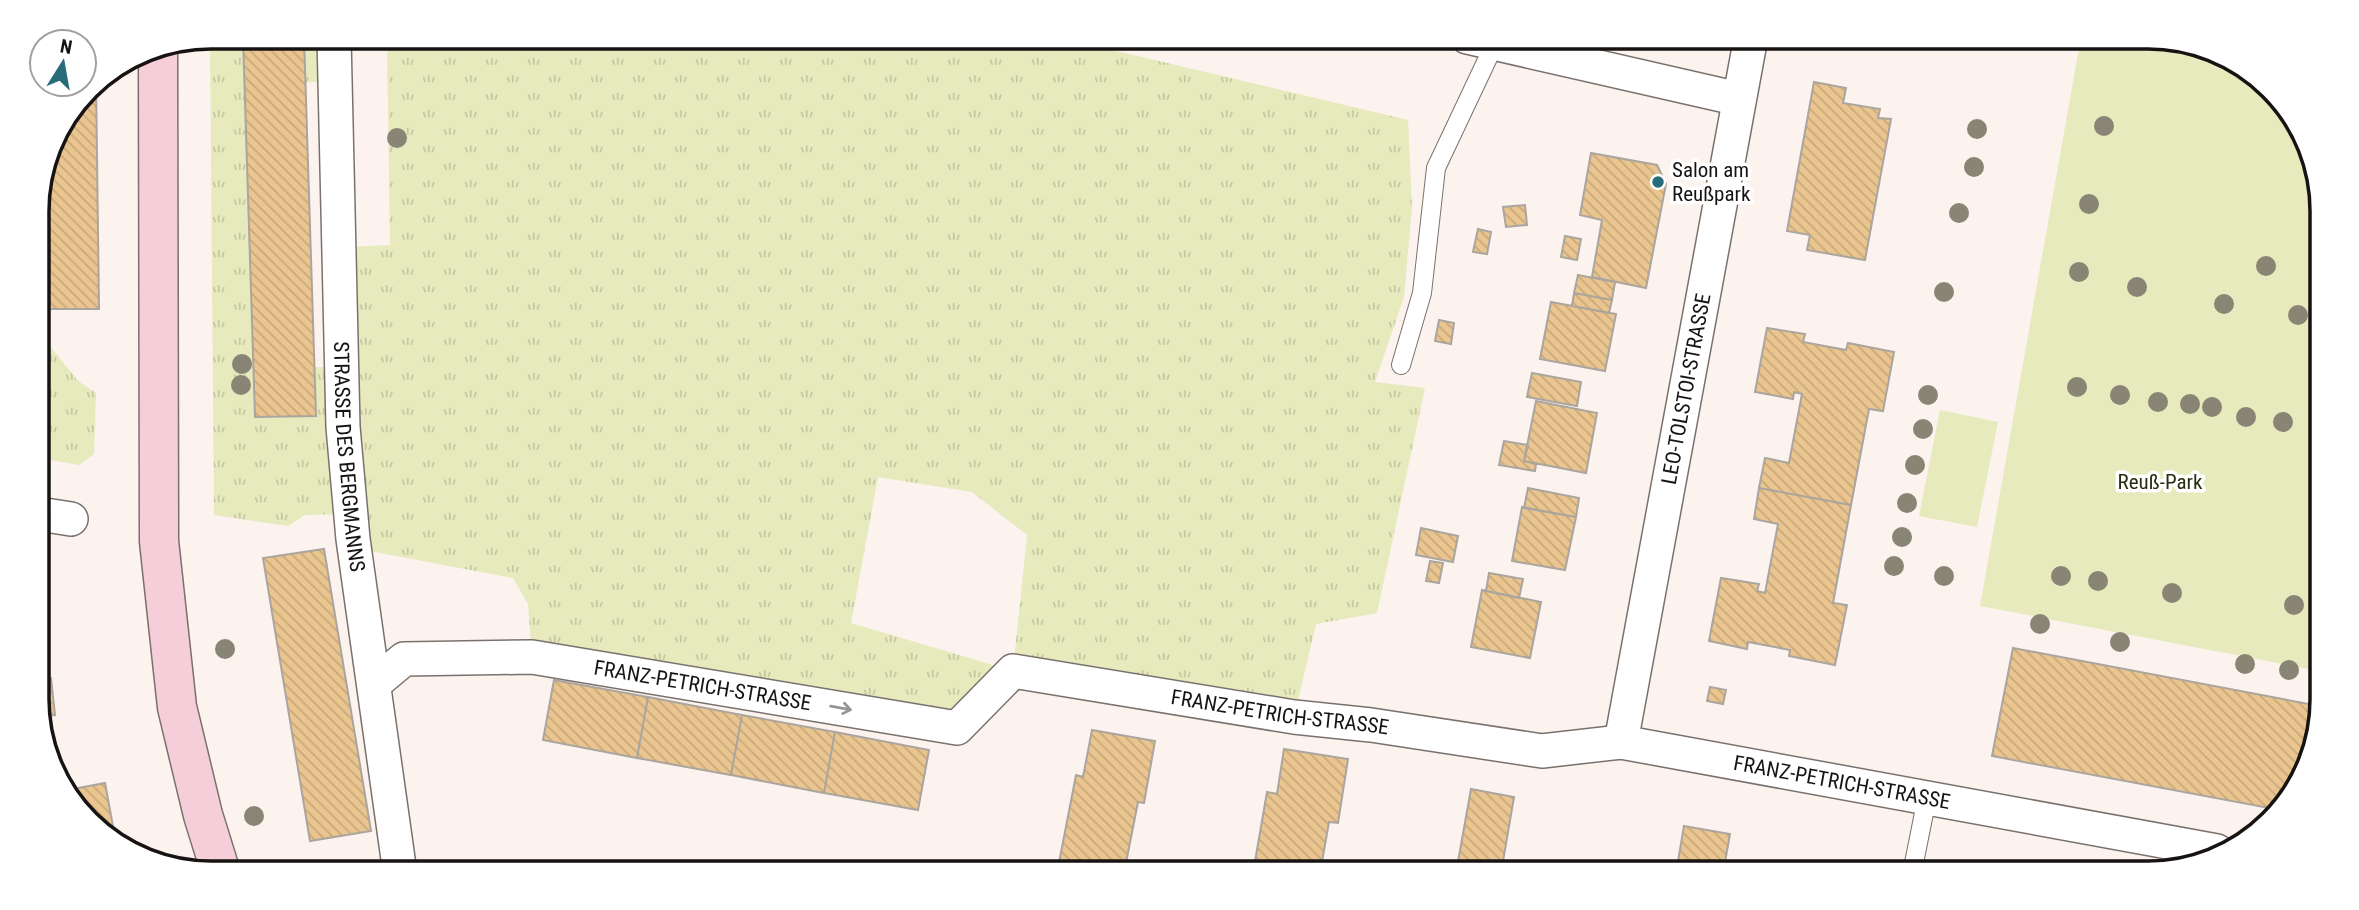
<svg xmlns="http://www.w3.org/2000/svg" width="2359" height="910" font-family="'Roboto Condensed',sans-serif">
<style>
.grass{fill:url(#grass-tufts);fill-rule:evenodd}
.green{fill:#e6eabc}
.building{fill:url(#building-back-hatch);stroke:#aaa59e;stroke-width:2}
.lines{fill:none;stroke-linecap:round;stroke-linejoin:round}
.service-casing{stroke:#7a716d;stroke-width:20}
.minor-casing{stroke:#7a716d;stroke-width:36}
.secondary-casing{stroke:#7a716d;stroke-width:41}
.service{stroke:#fff;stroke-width:18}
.minor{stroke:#fff;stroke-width:33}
.secondary{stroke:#f6ced9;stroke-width:38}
.tree{fill:#888574}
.oneway{stroke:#979594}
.poi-dot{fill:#286c7c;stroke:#fff;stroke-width:2.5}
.labels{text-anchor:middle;stroke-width:7;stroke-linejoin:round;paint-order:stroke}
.poi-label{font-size:21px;fill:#171312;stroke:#fff;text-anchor:start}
.street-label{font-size:21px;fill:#171312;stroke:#fff}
.park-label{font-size:21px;fill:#2a2c10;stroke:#fff}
.rim{fill:none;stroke:#171312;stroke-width:3.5}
</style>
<defs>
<pattern id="grass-tufts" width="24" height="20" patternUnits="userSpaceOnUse" patternTransform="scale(1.75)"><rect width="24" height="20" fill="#e6eabc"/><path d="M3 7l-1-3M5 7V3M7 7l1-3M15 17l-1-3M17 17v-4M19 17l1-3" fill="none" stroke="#c5c8a1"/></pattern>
<pattern id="building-back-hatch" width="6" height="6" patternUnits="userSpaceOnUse" patternTransform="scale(1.75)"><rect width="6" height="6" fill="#eac58f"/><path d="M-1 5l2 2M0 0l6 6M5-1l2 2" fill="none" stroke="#c8a87a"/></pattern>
</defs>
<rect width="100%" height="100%" fill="#fcf2ee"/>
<path class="grass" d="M210,37H243L255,417L315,416L314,367H331L337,514L305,515L288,526L214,515Z
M304,37H334L335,82H305Z
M387,37H1068L1108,49L1408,120L1412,207L1404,297L1375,382L1425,388L1377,613L1316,624L1294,717L1014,671L957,728L532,657L528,604L513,578L359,549L353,247L390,245ZM878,477L972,492L1027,535L1013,671L851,623Z
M38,331L78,381L96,393L94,454L79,465L39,458Z"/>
<path class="green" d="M2081,37H2148L2204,46L2286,105L2321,188L2314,670L1980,606Z
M1940,410L1998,422L1977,527L1919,516Z"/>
<path class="building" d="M243,37H304L316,416L255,417Z
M96,80L99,309H38L37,200L55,134Z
M1814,82L1846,88L1843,103L1880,109L1878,118L1891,119L1865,260L1807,250L1810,235L1787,231Z
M1591,153L1657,165L1666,184L1646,288L1592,277L1602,220L1580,215Z
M1525,205L1527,225L1506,227L1503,207Z
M1478,229L1491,232L1487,254L1473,252Z
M1565,236L1581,239L1577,260L1561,257Z
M1578,275L1615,282L1612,300L1574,293Z
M1574,293L1612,300L1609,313L1572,306Z
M1551,302L1616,314L1605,371L1540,359Z
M1439,320L1454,323L1451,344L1435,341Z
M1767,328L1805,334L1803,342L1846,350L1848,343L1894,352L1883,411L1869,409L1851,505L1759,488L1765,458L1789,463L1802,394L1794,392L1793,399L1755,392Z
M1532,373L1581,382L1577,406L1527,397Z
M1536,401L1597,413L1586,473L1524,461Z
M1504,441L1528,445L1524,461L1536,464L1535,471L1499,465Z
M1528,488L1579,498L1576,517L1524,508Z
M1759,488L1851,505L1833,603L1847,605L1835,665L1789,656L1790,650L1748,642L1747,649L1709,641L1721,578L1759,584L1757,591L1765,593L1778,524L1754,519Z
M1522,507L1576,517L1565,570L1512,561Z
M1421,528L1458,536L1453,562L1416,555Z
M324,549L371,831L310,841L263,558Z
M1430,561L1443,563L1439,583L1426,581Z
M1489,573L1523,579L1519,598L1486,591Z
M1482,590L1541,602L1530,658L1471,647Z
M2013,648L2314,705L2313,755L2274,809L1992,756Z
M48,657L49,674L40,675V658Z
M51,678L55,715L43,716L46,744L40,732V680Z
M554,680L648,697L637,758L543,740Z
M1710,687L1726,690L1723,704L1707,701Z
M648,697L742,715L731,775L637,758Z
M742,715L835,732L824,793L731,775Z
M1092,730L1155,741L1144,803L1138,802L1124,873H1057L1076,775L1083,777Z
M835,732L929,750L918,810L824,793Z
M1284,749L1348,759L1338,823L1329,822L1320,873H1253L1267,792L1277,794Z
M105,783L115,837L80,813L68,790Z
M1471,789L1514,797L1501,873H1456Z
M1684,826L1730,834L1723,873H1676Z"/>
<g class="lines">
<defs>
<path id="service" d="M1401,365L1422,293L1436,168L1495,43
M1912,873L1927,798"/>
<g id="minor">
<path id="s1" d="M334,37L343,427L353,539L400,873"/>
<path d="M1467,37L1739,99"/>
<path d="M39,514L71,519"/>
<path id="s2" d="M374,684L404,659L532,657L957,728L1013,671L1294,717L1371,725L1542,751L1621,742L2217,851"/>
<path id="s3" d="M1621,742L1751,37"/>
</g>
<path id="secondary" d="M158,47L159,541L177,707L203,815L221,873"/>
</defs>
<use href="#service" class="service-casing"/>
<use href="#minor" class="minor-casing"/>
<use href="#secondary" class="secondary-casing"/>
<use href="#service" class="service"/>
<use href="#minor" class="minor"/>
<use href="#secondary" class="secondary"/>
</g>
<g class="tree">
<circle cx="2104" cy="126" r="10"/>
<circle cx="1977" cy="129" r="10"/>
<circle cx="397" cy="138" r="10"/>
<circle cx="1974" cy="167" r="10"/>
<circle cx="2089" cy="204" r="10"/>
<circle cx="1959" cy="213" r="10"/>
<circle cx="2266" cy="266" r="10"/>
<circle cx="2079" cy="272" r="10"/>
<circle cx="2137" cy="287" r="10"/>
<circle cx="1944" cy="292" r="10"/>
<circle cx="2224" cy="304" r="10"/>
<circle cx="2298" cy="315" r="10"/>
<circle cx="242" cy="364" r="10"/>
<circle cx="241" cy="385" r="10"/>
<circle cx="2077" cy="387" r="10"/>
<circle cx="1928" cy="395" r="10"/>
<circle cx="2120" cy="395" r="10"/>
<circle cx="2158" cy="402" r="10"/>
<circle cx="2190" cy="404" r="10"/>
<circle cx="2212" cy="407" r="10"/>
<circle cx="2246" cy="417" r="10"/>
<circle cx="2283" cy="422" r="10"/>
<circle cx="1923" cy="429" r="10"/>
<circle cx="1915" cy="465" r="10"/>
<circle cx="1907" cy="503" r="10"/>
<circle cx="1902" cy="537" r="10"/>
<circle cx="1894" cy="566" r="10"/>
<circle cx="1944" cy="576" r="10"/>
<circle cx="2061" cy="576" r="10"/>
<circle cx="2098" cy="581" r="10"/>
<circle cx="2172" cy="593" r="10"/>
<circle cx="2294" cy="605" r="10"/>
<circle cx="2040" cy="624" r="10"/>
<circle cx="2120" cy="642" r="10"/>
<circle cx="225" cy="649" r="10"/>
<circle cx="2245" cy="664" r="10"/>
<circle cx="2289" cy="670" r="10"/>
<circle cx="254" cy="816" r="10"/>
</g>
<defs><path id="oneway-shaft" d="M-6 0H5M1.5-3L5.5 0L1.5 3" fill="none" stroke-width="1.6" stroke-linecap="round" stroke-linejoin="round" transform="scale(1.75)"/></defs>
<use class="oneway" href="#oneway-shaft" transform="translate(841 708) rotate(10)"/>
<circle class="poi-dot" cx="1658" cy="182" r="7"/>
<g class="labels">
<g class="poi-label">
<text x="1672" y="177">Salon am<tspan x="1672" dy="24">Reußpark</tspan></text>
</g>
<g class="street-label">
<text dy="7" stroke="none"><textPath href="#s3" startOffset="359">LEO-TOLSTOI-STRASSE</textPath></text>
<text dy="7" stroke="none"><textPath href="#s1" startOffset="420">STRASSE DES BERGMANNS</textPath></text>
<text dy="7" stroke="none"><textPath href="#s2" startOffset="340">FRANZ-PETRICH-STRASSE</textPath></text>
<text dy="7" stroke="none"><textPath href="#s2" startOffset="948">FRANZ-PETRICH-STRASSE</textPath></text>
<text dy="7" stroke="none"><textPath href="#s2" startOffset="1517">FRANZ-PETRICH-STRASSE</textPath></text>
</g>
<g class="park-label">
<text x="2160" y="489">Reuß-Park</text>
</g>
</g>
<path d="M0 0H2359V910H0ZM211 49H2148A162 162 0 0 1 2310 211V699A162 162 0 0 1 2148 861H211A162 162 0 0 1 49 699V211A162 162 0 0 1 211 49Z" fill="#fff" fill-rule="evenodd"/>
<path class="rim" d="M211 49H2148A162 162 0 0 1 2310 211V699A162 162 0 0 1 2148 861H211A162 162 0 0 1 49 699V211A162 162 0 0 1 211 49Z"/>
<g transform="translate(63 63) rotate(11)"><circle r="33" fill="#ffffff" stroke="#a2a1a0" stroke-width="2"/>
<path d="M0-5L12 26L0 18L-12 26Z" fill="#286c7c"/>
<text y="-10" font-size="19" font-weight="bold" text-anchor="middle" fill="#171312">N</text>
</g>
</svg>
